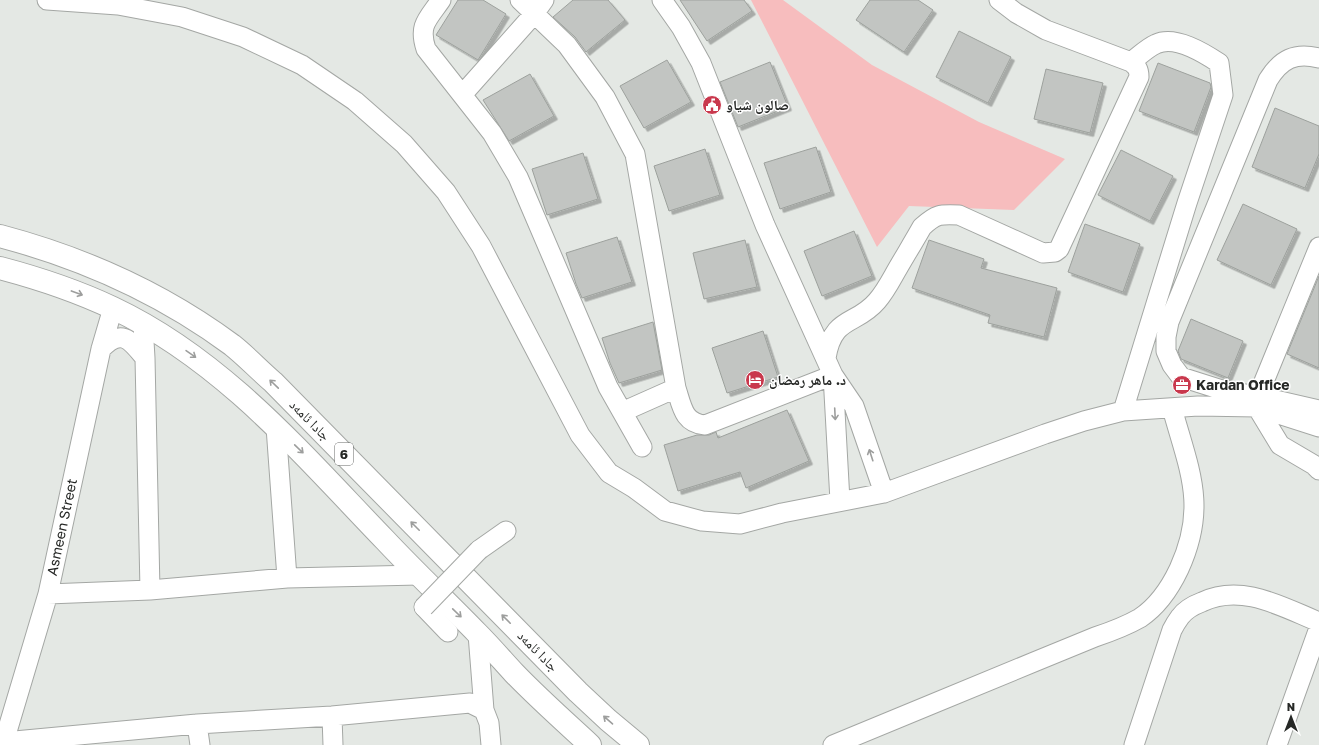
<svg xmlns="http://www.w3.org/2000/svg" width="1319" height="745" font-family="'Golos Text','Noto Naskh Arabic',sans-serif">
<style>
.green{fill:#f7bdbe}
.building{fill:#c2c5c2;stroke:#9da19d;filter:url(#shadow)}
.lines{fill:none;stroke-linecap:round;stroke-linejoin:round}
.minor-casing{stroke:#a4a7a4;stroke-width:21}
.major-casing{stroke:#a4a7a4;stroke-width:24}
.minor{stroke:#fff;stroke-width:19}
.major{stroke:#fff;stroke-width:22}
.minor-bridge-casing{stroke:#a4a7a4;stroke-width:21;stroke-linecap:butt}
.minor-bridge{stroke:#fff;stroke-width:19}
.oneway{stroke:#9d9e9d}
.labels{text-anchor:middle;stroke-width:3;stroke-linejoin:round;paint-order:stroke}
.shield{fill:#fff;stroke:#676867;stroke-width:1}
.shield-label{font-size:13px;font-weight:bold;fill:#262826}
.poi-label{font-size:14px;font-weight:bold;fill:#262826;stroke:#fff;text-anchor:start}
.street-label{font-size:14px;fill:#262826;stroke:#fff}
</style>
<defs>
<filter id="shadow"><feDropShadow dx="3.5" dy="3.5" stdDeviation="0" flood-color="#0004"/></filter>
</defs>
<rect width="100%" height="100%" fill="#e4e8e4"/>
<path class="green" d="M751,0H783L872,65L979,122L1065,159L1014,210L909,206L877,247Z"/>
<path class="building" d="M458,0H483L506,14L478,60L436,35Z
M573,0H608L625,20L586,52L575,37L553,17Z
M680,0H744L752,11L707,41Z
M870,0H918L933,10L904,52L856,20Z
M959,31L1011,57L988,103L936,77Z
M667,60L691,102L644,128L620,86Z
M770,62L788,107L738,127L720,82Z
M1158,63L1210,83L1211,87L1194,132L1139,111Z
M1046,69L1103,83L1090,133L1034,119Z
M530,74L554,116L509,141L483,100Z
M1275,108L1319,126V154L1305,188L1252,167Z
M816,147L831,192L780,209L764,163Z
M705,149L720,195L669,211L654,166Z
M1121,150L1173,176L1150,221L1098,195Z
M583,153L598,199L547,215L532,169Z
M1243,204L1297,229L1271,285L1217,260Z
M1085,224L1140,244L1123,292L1068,272Z
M854,231L872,276L822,296L804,251Z
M617,237L632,282L582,298L576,284L566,253Z
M745,240L757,287L704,299L693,253Z
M929,240L984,259L981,268L1057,288L1044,337L988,323L990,315L912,288Z
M1319,276V368L1287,354Z
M1191,319L1243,341L1228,378L1181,359L1178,351Z
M653,322L662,370L619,383L610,363L602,338Z
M763,331L778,377L727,393L712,348Z
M787,410L809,461L746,488L740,472L678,491L664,445L697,435H709L716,432L718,438Z"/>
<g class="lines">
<defs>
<path id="minor" d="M47,0L118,5L182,17L243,37L302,65L355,101L404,144L446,192L481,246L580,435L609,473L634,488L665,511L702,521L740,524L782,513L884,493L1045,434L1084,421L1123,411L1198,406L1257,407L1319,427
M441,0C428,19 418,25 426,49L492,133L518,177L608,387L642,447
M520,0L567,45L605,97L635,154L676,388C682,406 683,423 705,425L833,375
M662,0L681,27L701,63L765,225L833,375L854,406L884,493
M1319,58C1295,52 1281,59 1268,80L1169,322L1166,337V351L1172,365L1181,377L1222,390L1258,396L1319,410
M462,95L534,14L544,0
M1319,247L1258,396L1257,407L1280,445L1314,465L1319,470
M143,324L145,358L150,590
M101,349C122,327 131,341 145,358
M826,358C833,315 856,326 877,301C884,293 889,284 894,275C903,259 913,243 922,227C936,214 940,214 959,215L1043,253L1055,252L1059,249L1139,77C1139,69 1137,67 1131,62L1046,30L1016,13L999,0
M833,375L840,501
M1123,411L1187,203L1223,95L1219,63C1204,53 1175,35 1156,44C1147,48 1139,56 1131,62
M622,412L676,388
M276,427L287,578
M479,550L506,531
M48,594L150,590L287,578L419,575
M424,607L448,632
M478,634L484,710
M332,716L333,745
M197,724L200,745
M4,742L197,724L332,716L470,703L484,710L489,723L491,745
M3,745L48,594L101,349L113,308
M833,745C900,717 967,690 1034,662C1054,654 1075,645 1095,637C1110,632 1126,626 1140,618C1158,606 1170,588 1179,569C1208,506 1189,470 1172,408
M1134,745L1172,630C1174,626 1177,621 1180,617C1185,610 1194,605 1202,602C1242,583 1282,607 1319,622
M1277,745L1319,628"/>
<path id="major" d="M0,236C83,258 163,294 232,345C246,356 259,370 273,382L578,692L608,720L638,745
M0,268C38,278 77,291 113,308C223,360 302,454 385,540C415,572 447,602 477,633C490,646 502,660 514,673C538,698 564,721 590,745"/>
</defs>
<use href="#minor" class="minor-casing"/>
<use href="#major" class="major-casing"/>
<use href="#minor" class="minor"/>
<use href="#major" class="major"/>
<defs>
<path id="minor-bridge" d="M424,607L479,550"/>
</defs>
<use href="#minor-bridge" class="minor-bridge-casing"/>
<use href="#minor-bridge" class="minor-bridge"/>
</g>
<defs><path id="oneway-shaft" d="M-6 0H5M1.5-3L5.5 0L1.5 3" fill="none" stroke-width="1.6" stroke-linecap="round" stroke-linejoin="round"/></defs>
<g class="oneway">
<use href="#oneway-shaft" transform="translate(77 293) rotate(20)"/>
<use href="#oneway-shaft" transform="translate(191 354) rotate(35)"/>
<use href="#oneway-shaft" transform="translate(274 384) rotate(-136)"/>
<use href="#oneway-shaft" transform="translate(835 414) rotate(87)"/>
<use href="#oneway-shaft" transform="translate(299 449) rotate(44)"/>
<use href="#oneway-shaft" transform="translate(871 455) rotate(-108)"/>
<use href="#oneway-shaft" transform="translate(415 526) rotate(-135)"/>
<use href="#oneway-shaft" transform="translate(457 613) rotate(44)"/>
<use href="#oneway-shaft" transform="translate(506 619) rotate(-135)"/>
<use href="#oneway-shaft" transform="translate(608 720) rotate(-139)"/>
</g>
<defs>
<symbol id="civic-disc" viewBox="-11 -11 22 22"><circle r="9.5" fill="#c9384d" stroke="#fff"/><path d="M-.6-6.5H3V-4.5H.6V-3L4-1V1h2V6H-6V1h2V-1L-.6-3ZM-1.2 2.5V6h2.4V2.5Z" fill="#fff"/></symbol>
<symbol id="hotel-disc" viewBox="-11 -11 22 22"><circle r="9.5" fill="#c9384d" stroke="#fff"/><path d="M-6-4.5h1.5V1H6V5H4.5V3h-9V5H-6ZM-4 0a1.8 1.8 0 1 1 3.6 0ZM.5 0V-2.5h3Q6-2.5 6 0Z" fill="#fff"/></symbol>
<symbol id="office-disc" viewBox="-11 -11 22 22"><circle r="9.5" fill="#c9384d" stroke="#fff"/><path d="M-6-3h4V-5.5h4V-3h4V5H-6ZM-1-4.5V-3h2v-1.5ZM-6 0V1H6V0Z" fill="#fff"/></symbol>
</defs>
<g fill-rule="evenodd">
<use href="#civic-disc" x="701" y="94" width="22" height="22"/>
<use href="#hotel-disc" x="744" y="369" width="22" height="22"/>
<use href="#office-disc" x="1171" y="374" width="22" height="22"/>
</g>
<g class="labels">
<rect class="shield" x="335" y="443" width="18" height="22" rx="3"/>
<g class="shield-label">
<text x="344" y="459">6</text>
</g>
<g class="poi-label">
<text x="726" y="110">صالون شياو</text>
<text x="769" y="385">د. ماهر رمضان</text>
<text x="1196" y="390">Kardan Office</text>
</g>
<g class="street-label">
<text transform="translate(310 420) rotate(45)" y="5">جادا ئامەد</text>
<text transform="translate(62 527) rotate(-78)" y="5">Asmeen Street</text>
<text transform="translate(538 651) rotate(45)" y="5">جادا ئامەد</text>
</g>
</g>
<g transform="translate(1291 717)" stroke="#ffffff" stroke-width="3" paint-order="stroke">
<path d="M0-3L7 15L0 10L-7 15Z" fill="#262826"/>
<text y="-6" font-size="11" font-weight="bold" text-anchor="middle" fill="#262826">N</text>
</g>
</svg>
